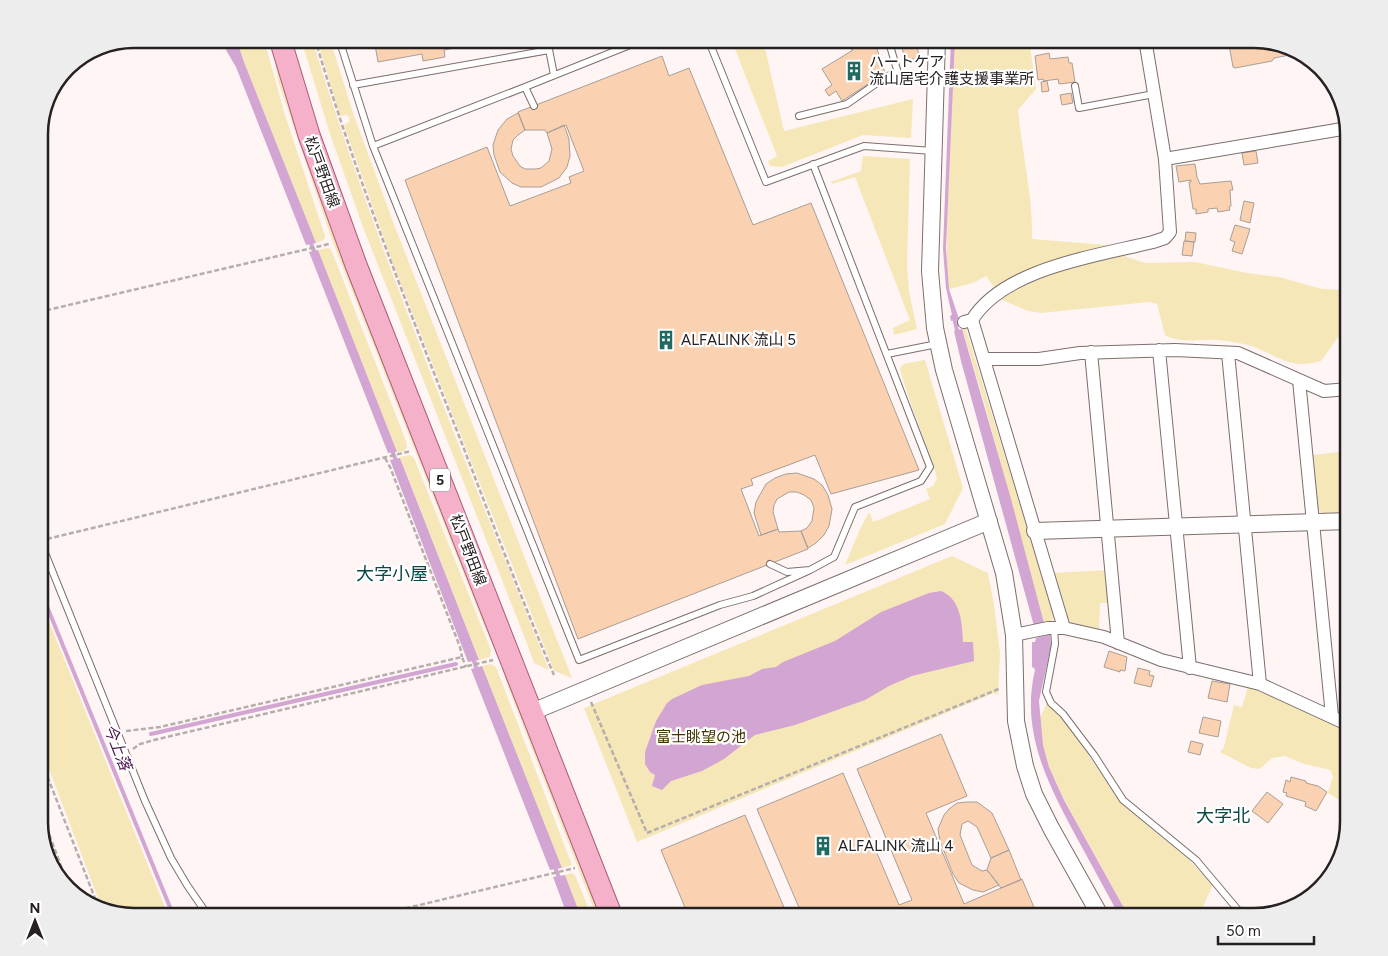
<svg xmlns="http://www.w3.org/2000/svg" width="1388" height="956" font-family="Figtree,'Noto Sans JP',sans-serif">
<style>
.green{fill:#f6e7b9}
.water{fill:#d2a5d2}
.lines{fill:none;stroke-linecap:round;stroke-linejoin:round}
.stream{stroke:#d2a5d2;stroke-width:4}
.building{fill:#fbd2b1;stroke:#a89e97}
.service-casing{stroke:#7c6f6d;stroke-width:8}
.minor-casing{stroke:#7c6f6d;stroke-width:14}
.tertiary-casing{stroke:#7c6f6d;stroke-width:18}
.primary-casing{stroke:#a95c78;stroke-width:23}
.path{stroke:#b6aead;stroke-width:2.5;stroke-dasharray:5 2.5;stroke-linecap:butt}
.service{stroke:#fff;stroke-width:6}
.minor{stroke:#fff;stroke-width:12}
.tertiary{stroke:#fff;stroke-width:16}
.primary{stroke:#f5b0ca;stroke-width:21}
.labels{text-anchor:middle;stroke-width:4.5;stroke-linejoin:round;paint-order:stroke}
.shield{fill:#fff;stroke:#676463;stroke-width:1}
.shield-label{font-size:14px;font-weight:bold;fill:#262120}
.poi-label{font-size:15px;fill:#262120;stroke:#fff;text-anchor:start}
.street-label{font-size:15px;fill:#262120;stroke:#fff}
.park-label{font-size:15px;fill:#423403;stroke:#fff}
.water-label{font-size:16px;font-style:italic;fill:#4a154c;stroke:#fff}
.quarter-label{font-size:18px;fill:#094843;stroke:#fff}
.rim{fill:none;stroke:#262120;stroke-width:2.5}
</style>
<rect width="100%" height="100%" fill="#fef5f4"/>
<path class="green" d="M301,39H312C378,254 466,461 549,670L534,663L528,646L363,227L330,134Z
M317,39H330L353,113L395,227L572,678L554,671L392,261L344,125L349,122V117L346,115L340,116Z
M731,39H763L784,131L913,99L911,138L863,135L782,167L770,166L768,161L777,156Z
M954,39H1029L1036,89L1018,110C1022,153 1033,196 1032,239L1119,246L996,290L986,276L973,283L949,289L947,268V221Z
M243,45L261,46L267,50L285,115L325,236L324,240L316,243L244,62L239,47Z
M273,50L497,651L495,650L484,625L333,243L278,81Z
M863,156L910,159L907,265L909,291L917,329L894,335L893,328L910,320L855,177L832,184L831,182L861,171Z
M328,248L331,249L406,441L407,447L404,451L397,452L318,250Z
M1115,253L1145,263L1195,262L1247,273L1279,277L1322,289L1349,290V336L1338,337L1321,361C1290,370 1279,356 1252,346C1241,343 1229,341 1218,340C1200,339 1181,344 1165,335L1157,304L1149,302L1041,313L1028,311L1000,299L1032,279Z
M965,326L1054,616L1052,621L1044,623L984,402L962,328Z
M925,360L963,488L945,524L845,565L860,529L868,514L870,513L873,522L930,499L926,489L933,486L937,478C926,441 910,406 900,369L903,364Z
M1349,451V512L1323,513L1318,510L1313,455Z
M410,455L414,458L491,650L490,657L479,660L400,457Z
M952,556L988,573L994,605L1000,653L998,695L994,693L637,842L584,708Z
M1108,570L1111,603H1100L1099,630L1071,623L1068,619L1053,573Z
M39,597L169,917H134L107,909L104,902L98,898L49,769L45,749L39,737Z
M491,664L496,667L572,865L562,868L482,666Z
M502,665L602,917H597L508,687L502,668Z
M1248,687L1278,698L1349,731V806L1328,793L1333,776L1330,770L1301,763L1285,756L1272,758L1260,769L1251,768L1220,752L1224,747L1234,705L1242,707Z
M1047,703L1068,725L1116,796L1128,809L1188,859L1213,885L1198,917H1129L1064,799L1049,767L1043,745L1039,720Z
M571,873L575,875L592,917H581L565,875Z"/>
<path class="water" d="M951,39H955L946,248L949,289L959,319L951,321L950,316L952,315L946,288L943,249Z
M239,47L244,62L316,243L306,245L236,67L226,50L228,48Z
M318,250L397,452L388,453L309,252Z
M962,329L1011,499L1044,623L1034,626L961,361L954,331Z
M400,458L479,660L468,662L390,460Z
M941,591C961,599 962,623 963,642H973L974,661L912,676L889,686L865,700L795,725L755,735L724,759L702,771L671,781L662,790L652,786L655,775L650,772L645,764V752L656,721L667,703L672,699L702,685L749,676L762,669L776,667L783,662L835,641L881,612L929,593Z
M1050,634L1051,646L1039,701L1043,745L1049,767L1064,800L1129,917H1120C1106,891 1092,866 1078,840C1049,786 1020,733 1035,670L1034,668L1032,667V642H1035L1036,638Z
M482,666L562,868L550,870L471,669Z
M565,875L581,917H568L553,877Z"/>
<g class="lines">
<path class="stream" d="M232,39L234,51
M310,241L316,256
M954,317L958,335
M391,448L397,463
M39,587L174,917
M473,658L478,673
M151,734L456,664
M554,865L560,880"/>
</g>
<path class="building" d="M374,39H507L444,50L445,57L423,61L422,54L378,62Z
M838,39H869L872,47L876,46L885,73L842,101L836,91L829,96L825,90L832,85L822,69L853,50L841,44Z
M909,39H914L920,57L906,61L900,42Z
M1228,39H1254L1307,55H1303L1300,53L1274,58L1272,61L1235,68L1233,67Z
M1049,53L1050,59L1068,57L1069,63H1072L1075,82L1059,84L1058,79L1044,81L1043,79L1038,80L1035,56Z
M662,56L669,76L689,68L753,225L811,203L919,470L831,494L815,455L751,479L753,485L741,489L759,536L778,529L779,532L801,531L808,549L578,639L405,180L487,147L510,206L571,183L569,177L584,171L566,125L547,133L545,130H525L518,112Z
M1047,81L1049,91L1042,92L1041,82Z
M1071,93L1073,103L1062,105L1060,95Z
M518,113L525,130L518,135L513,140L511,149L513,156L520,166L525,169H536L541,168L549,161L552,149L547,133L564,125L569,139L570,156L567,167L559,178L541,187H521L512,183L500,172L494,155L493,145L498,130L507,119Z
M1256,151L1258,163L1244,165L1242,153Z
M1195,164L1197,177L1200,184L1231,181L1233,190H1230L1231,206L1229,207L1230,210L1218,212L1217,208L1208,209V212L1196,214V209H1193L1189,182H1191V180L1179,182L1176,166Z
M1244,201L1254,203L1250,223L1240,220Z
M1235,225L1250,229L1242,254L1232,251L1235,242L1230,240Z
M1186,232L1196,233L1195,242L1185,241Z
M1184,241L1194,242L1192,256L1182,255Z
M797,473L814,479L822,485L828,495L832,509L829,526L824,535L816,543L808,548L801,531L807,528L812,521L814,508L811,500L804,495L797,492H789L777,499L774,505L773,512L778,529L761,535L754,513L756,502L766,484L775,478L786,474Z
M1109,651L1127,657L1125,671L1120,670V672L1104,667Z
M1138,668L1150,671L1149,675L1154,676L1151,687L1134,683Z
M1212,681L1230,684L1227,702L1208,698Z
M1203,717L1221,721L1218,737L1199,733Z
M941,734L967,796L926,813L964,904L1022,879L1038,917H803L757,809L843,773L899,905L912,900L857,769Z
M1191,741L1203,744L1200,755L1188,752Z
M1291,777L1306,781V783L1318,786L1327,792L1316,811L1305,806L1306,802L1286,796L1287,793L1283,792L1286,780L1290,782Z
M1267,792L1283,804L1268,823L1252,811Z
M967,802H977L992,813L1009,850L991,858L977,827L968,821L962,824L960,835L972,865L982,871L987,870L999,885L983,892L973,890L959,883L953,874L940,841L938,829L944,815L949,809L957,803Z
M745,815L788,917H689L661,850Z
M1009,850L1021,880L1001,888L987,870L991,858Z"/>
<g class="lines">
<defs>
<path id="service" d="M339,39L373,146L525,87
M547,39L554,75
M708,39L766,182L864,146L933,151
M353,85L549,50
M1075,86L1079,108L1154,94
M534,106L525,87L645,39
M799,116L847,104L887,76L898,73L888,39
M373,146L579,660L720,605L753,596L810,570
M887,354L937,344
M39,538L145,801L171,858L187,885L209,917
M770,564L787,572L810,570L834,557L855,507L921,481L930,467L813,164
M1054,628L1055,644L1046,692L1051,703L1063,714L1094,755L1123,800L1196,860L1244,917"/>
<path id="minor" d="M1165,159L1348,128
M972,320L1064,628H1048L1014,635
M964,322L972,320C1004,268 1097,256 1153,242L1165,238L1170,232L1165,159L1145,39
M1159,350L1190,668
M1091,352L1118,643
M1228,353L1260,684
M984,359H1039L1080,353L1175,350L1238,353L1324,391L1349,389
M1299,380L1332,716
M1064,628L1104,637L1161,660L1260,684L1349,725"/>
<path id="tertiary" d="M937,39L930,271L935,328L944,370L1004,573L1014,635L1016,721L1025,766L1034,794L1051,828L1101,917
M1035,531L1349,521
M532,712L989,521"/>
<path id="primary" d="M280,39L309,135L356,265L612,917"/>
</defs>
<use href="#service" class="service-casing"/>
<use href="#minor" class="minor-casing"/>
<use href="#tertiary" class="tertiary-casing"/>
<use href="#primary" class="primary-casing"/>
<path class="path" d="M315,39C355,174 407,305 459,436C490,516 520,596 554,675
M112,43L196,46L264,42
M39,312L329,244
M385,458L390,467L460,647L462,657
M47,539L411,451
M591,702L647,833L1001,688
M126,731L160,727L462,657L466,667
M39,748L48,778L98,906
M133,749L140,744L154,740L493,660
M39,807L70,890
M369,917L575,868"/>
<use href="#service" class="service"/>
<use href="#minor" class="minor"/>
<use href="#tertiary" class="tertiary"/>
<use href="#primary" class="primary"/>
</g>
<defs>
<symbol id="building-bare" viewBox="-9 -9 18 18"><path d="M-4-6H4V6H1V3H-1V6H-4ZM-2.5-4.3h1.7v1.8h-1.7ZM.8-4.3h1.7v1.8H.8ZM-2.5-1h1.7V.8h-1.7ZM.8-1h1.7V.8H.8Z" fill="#206a62" stroke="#fff" stroke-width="2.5" paint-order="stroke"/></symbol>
</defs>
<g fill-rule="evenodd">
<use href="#building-bare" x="840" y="57" width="28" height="28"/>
<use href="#building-bare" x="652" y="326" width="28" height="28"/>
<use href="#building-bare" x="809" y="832" width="28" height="28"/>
</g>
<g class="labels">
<rect class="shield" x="430" y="468.5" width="20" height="23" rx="4"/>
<g class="shield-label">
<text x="440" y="485">5</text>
</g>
<g class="poi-label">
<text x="869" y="67">ハートケア<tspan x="869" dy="17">流山居宅介護支援事業所</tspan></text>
<text x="681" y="345">ALFALINK 流山 5</text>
<text x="838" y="851">ALFALINK 流山 4</text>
</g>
<g class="street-label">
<text transform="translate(322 172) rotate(70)" y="5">松戸野田線</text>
<text transform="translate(468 550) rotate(69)" y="5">松戸野田線</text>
</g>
<g class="park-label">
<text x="701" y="742">富士眺望の池</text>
</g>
<g class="water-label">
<text transform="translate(118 747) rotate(68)" y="6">今上落</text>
</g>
<g class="quarter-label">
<text x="392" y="580">大字小屋</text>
<text x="1223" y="822">大字北</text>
</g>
</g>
<path d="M0 0H1388V956H0ZM134 48H1254A86 86 0 0 1 1340 134V822A86 86 0 0 1 1254 908H134A86 86 0 0 1 48 822V134A86 86 0 0 1 134 48Z" fill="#eeeded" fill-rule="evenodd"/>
<path class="rim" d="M134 48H1254A86 86 0 0 1 1340 134V822A86 86 0 0 1 1254 908H134A86 86 0 0 1 48 822V134A86 86 0 0 1 134 48Z"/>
<g transform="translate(35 921)" stroke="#ffffff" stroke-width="4" paint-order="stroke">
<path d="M0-4L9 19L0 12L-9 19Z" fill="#262120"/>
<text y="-8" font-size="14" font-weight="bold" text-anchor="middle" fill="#262120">N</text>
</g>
<path d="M1218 936v8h96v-8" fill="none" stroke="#262120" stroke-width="2.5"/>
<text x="1226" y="936" font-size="15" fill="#262120" stroke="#ffffff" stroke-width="4" paint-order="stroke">50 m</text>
</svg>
